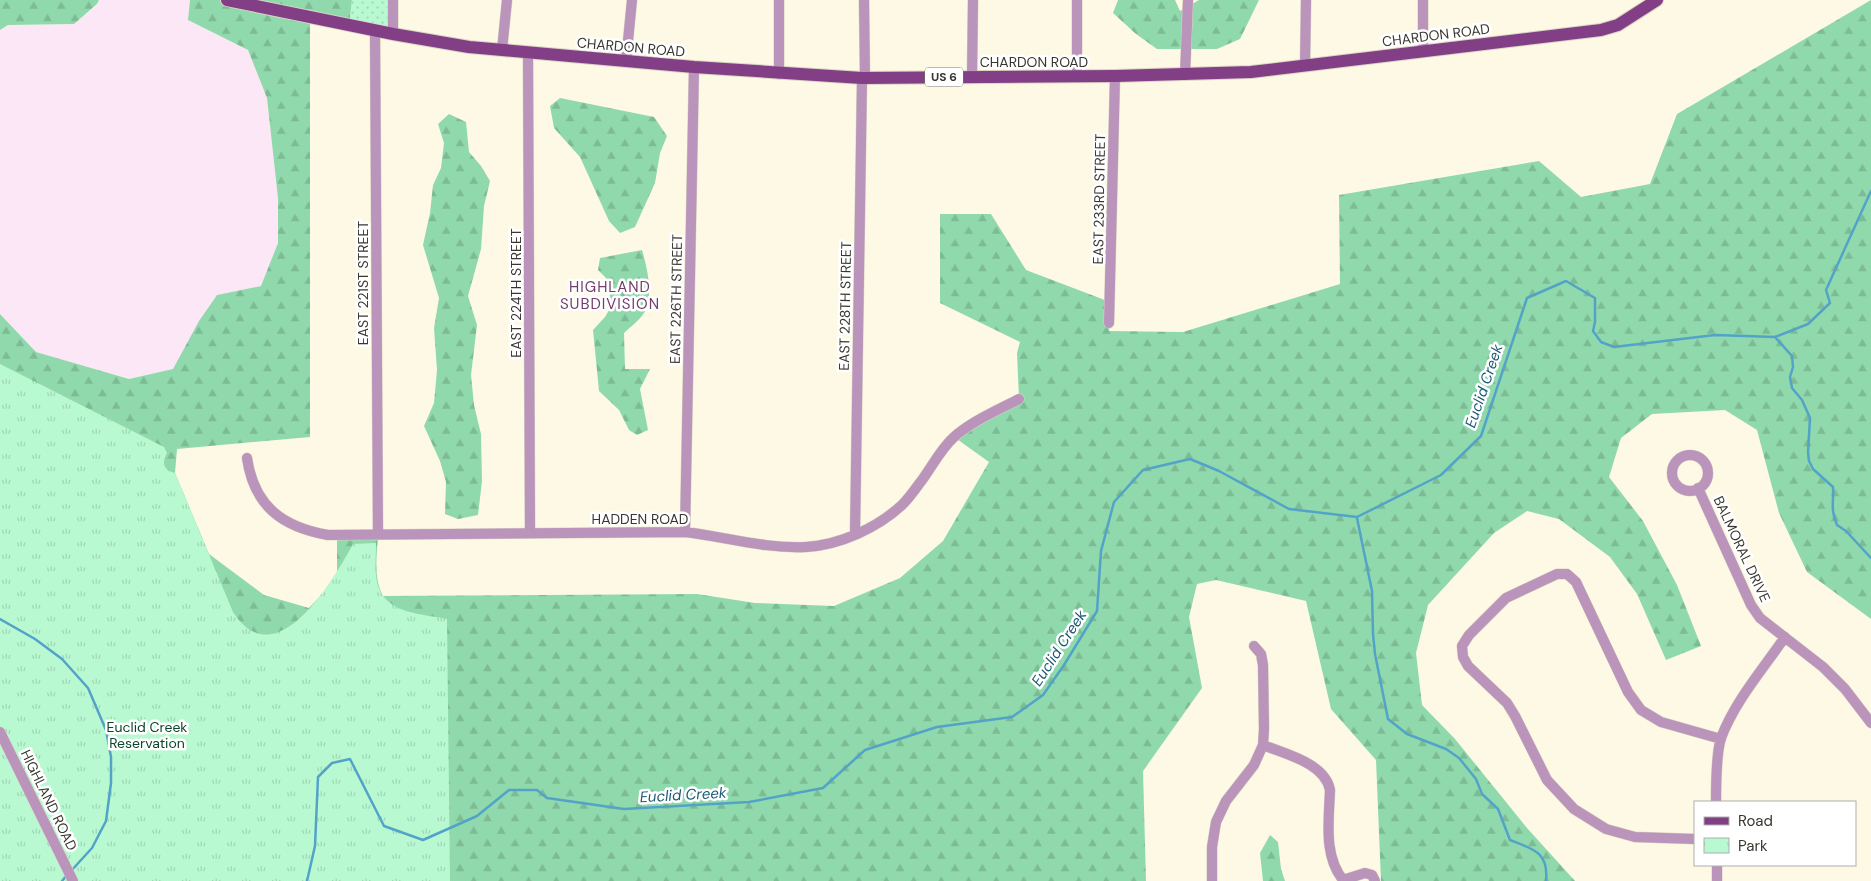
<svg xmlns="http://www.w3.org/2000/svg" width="1871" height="881" font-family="'DM Sans',sans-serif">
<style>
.commercial{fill:#fce7f6}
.grass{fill:url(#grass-dots)}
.forest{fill:url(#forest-firs)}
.park{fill:url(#park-tufts)}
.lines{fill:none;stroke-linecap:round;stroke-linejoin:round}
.stream{stroke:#53a3c8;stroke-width:2.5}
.minor-casing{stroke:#dad6c4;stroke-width:11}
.major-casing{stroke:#dad6c4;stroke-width:14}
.minor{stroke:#ba94bb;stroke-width:10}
.major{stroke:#823f86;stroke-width:12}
.labels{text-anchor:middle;stroke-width:5;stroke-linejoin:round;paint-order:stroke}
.shield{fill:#fff;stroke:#74726d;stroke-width:1}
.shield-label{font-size:12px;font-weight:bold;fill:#38362f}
.street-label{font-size:14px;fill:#38362f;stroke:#fff}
.park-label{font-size:14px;fill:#0b452a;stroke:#fff}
.neighbourhood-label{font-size:15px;letter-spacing:1px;fill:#733d6c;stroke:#fff}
.water-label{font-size:15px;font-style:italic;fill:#1b5974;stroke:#fff}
</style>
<defs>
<pattern id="grass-dots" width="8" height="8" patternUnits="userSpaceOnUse" patternTransform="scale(1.25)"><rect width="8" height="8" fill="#b9f9d2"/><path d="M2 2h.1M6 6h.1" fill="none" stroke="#a0d6b5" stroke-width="1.8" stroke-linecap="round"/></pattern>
<pattern id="forest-firs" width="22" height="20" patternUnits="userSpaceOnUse" patternTransform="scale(1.25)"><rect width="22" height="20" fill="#90d9ad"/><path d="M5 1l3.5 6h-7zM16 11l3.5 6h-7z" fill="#7dbb95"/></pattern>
<pattern id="park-tufts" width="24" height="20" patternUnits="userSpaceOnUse" patternTransform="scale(1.25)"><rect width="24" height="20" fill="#b9f9d2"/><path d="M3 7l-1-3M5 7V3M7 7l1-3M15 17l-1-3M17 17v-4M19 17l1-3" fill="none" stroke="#a0d6b5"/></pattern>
</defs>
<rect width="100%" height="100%" fill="#fdf9e5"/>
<path class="commercial" d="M99,0H190L188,20L248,50L267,98L278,198V243L261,286L217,295L199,321L174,369L129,379L36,352L0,314V30L8,25L74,24L97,5Z"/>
<path class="grass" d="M352,0H393V34L349,25Z"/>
<path class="forest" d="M0,0H99L97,4L74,24L8,25L0,30Z
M190,0H352L349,25L310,17V437L177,449L175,473L209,554L264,595L309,608L323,593L337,572V535H378C377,556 373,577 383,596L697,594L755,603L834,606L900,578L943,541L989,462L954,437L1019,399L1017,353L1020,342L940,303V214H991L1026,270L1110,302L1109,331L1183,332L1340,284L1339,195L1539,161L1581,197L1650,184L1677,114L1871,0V619L1807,572L1779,513L1757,430L1725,410L1652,414L1621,438L1609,477L1643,521L1677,585L1701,646L1666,660L1637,594L1610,557L1559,519L1527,511L1494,533L1428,605L1416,653L1422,705L1455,739L1527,828L1575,881H1381L1376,760L1331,709L1306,601L1216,580L1197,584L1189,617L1202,688L1143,771L1146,881H0V314L36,352L129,379L173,369L199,321L217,295L261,286L278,243V198L267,98L248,50L188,20Z
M1118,0H1175L1180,11L1199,0H1259L1240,39L1217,49H1157L1136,34L1113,13Z
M560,98L654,117L667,136L660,153L655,183L635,227L620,233L609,221L580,157L554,128L550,106Z
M449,114L466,122L469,152L481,166L490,181L484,206L481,249L468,296L477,325L471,375L474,405L481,434L482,481L478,515L458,519L445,514L446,482L440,461L424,426L434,403L437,370L434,328L439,298L423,245L430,213L433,185L441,168L444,143L438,124Z
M642,250C647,267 654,296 644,313C640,320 630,327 624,333L625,369H650L640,389L648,430L637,435L629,430L619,410L599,391L593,330L605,317L612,305L606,278L598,270L600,258Z
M1270,835L1278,842L1281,869L1285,881H1263L1260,853Z"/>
<path class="park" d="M0,364L164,447L167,453C161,464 164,470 175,473L233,612C276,679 334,579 353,544L376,543C376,557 374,573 378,586C387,614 423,614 447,619L450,881H0Z"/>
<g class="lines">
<path class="stream" d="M1775,337L1792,356L1793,367L1790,377L1792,388L1802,400L1810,418L1808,452L1809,461L1813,469L1833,487C1834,503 1830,508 1837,525L1846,531L1871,558
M1357,518L1372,591L1373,634L1375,654L1388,719L1407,734L1446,749L1459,758L1476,779L1482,794L1498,809L1510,840C1533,849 1549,852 1546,881
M0,619L35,639L62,659L88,688L106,730L111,757V783L106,821L92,848L71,871
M62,881L67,875
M307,881L315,846L318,777L332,763L350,759L384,826L423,840L477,816L509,790H537L547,798L624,809L749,802L823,788L865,750L937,727L1012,717L1043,695L1064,665L1097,611L1101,551L1114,502L1143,470L1190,459L1219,471L1289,509L1357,517L1441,475L1481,436L1527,298L1566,281L1595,298V322L1593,331L1601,342L1614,347L1715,335L1775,337L1808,324L1830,303L1826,290L1871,191"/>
<defs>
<path id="minor" d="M393,0V34
M779,0V74
M864,0L865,78
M1423,0V52
M375,30L378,535
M502,50L507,0
M528,52L530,533
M626,61L632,0
M1305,66L1306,0
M1185,75L1188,0
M1077,76V0
M972,77L973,0
M1109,323L1115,76
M1672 473a18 18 0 1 1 36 0a18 18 0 1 1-36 0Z
M247,458C254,506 282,527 328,535L685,532C726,537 765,549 806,547C840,545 877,528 902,505C908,499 914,491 919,484C931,469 939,451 953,438C970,422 998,410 1019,399
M1698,488L1751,605L1760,618L1823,667L1845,689L1871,723
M685,532L694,67
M855,534L862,78
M0,732L73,881
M1263,745C1285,754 1325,763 1330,790C1329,820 1323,857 1344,881
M1716,802C1716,785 1716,754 1721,738C1735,701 1763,669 1785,637
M1695,839L1635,837L1606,829L1574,809L1547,780L1515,716L1507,703L1468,666L1463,657L1462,646L1469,635L1506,598L1557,574H1567L1576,582L1628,692L1641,710L1661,722L1721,739
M1717,865V881
M1343,880L1365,873L1372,875L1375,881
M1212,881V847L1216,822L1226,801L1254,765L1263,745L1264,729L1263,665L1261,654L1254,646"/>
<path id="major" d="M227,0L393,34L469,47L694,67L862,78L1115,76L1251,72L1601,30L1618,25L1657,0"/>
</defs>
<use href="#minor" class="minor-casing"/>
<use href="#major" class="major-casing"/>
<use href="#minor" class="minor"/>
<use href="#major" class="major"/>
</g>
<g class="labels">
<rect class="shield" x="925" y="67.5" width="38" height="19" rx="4"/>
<g class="shield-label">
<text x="944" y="81">US 6</text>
</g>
<g class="street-label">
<text transform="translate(1436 35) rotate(-7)" y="5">CHARDON ROAD</text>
<text transform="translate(631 47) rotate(5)" y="5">CHARDON ROAD</text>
<text x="1034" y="67">CHARDON ROAD</text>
<text transform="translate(1099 199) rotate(-89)" y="5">EAST 233RD STREET</text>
<text transform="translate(363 283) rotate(-90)" y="5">EAST 221ST STREET</text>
<text transform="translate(516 293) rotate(-90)" y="5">EAST 224TH STREET</text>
<text transform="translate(676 299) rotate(-89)" y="5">EAST 226TH STREET</text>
<text transform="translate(845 306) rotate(-89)" y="5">EAST 228TH STREET</text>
<text x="640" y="524">HADDEN ROAD</text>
<text transform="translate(1742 549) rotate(65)" y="5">BALMORAL DRIVE</text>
<text transform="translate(49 800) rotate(64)" y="5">HIGHLAND ROAD</text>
</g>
<g class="park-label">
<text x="147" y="732">Euclid Creek<tspan x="147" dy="16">Reservation</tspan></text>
</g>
<g class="neighbourhood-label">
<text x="610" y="292">HIGHLAND<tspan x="610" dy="17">SUBDIVISION</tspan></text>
</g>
<g class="water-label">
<text transform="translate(1484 386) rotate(-71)" y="5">Euclid Creek</text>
<text transform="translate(1059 648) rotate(-57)" y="5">Euclid Creek</text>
<text transform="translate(683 795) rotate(-3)" y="5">Euclid Creek</text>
</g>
</g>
<rect x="1694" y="801" width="162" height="65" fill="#ffffff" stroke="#afafac"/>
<rect x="1704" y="817" width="25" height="8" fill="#823f86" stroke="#afafac"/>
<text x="1738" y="826" font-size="15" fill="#38362f">Road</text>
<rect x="1704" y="838" width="25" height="15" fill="url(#park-tufts)" stroke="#afafac"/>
<text x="1738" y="851" font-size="15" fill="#38362f">Park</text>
</svg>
